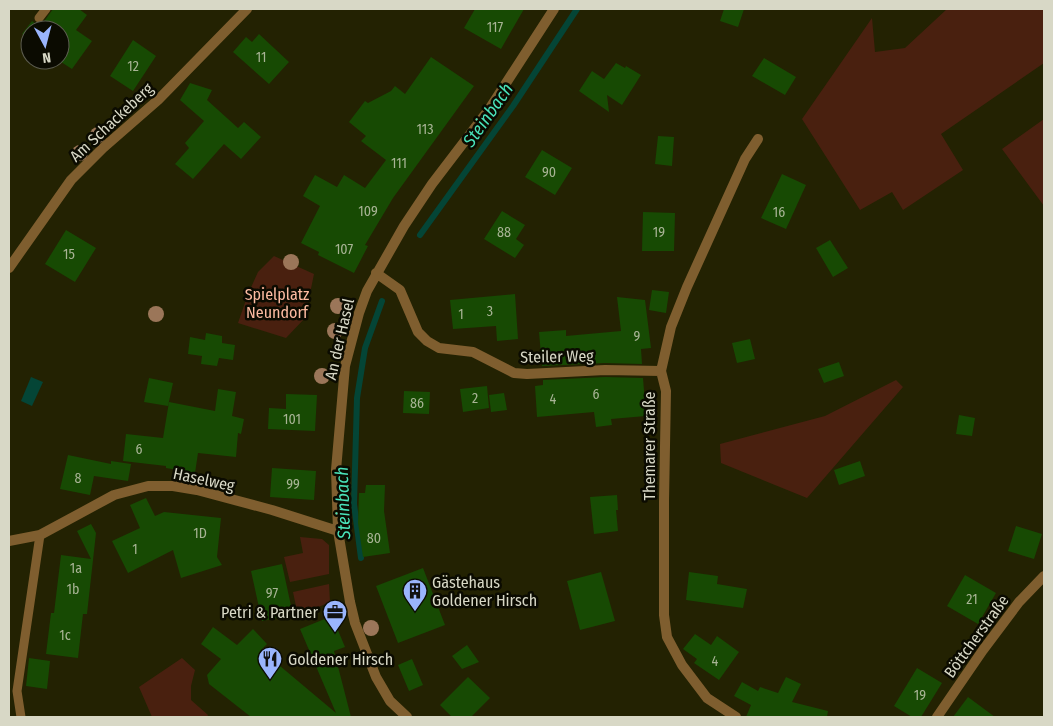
<svg xmlns="http://www.w3.org/2000/svg" width="1053" height="726" font-family="'Fira Sans Condensed',sans-serif">
<style>
.green{fill:#49200f}
.water{fill:#044536}
.lines{fill:none;stroke-linecap:round;stroke-linejoin:round}
.stream{stroke:#044536;stroke-width:6}
.building{fill:#174a03}
.service{stroke:#7f5e2f;stroke-width:9}
.minor{stroke:#7f5e2f;stroke-width:10}
.tree{fill:#9b7659}
.labels{text-anchor:middle;stroke-width:5;stroke-linejoin:round;paint-order:stroke}
.number-label{font-size:14px;fill:#a8b495}
.street-label{font-size:16px;fill:#d8d8c6;stroke:#0b0b01}
.park-label{font-size:16px;fill:#fdbba1;stroke:#0b0b01}
.poi-label{font-size:16px;fill:#d8d8c6;stroke:#0b0b01;text-anchor:start}
.water-label{font-size:18px;font-style:italic;fill:#4ae3ba;stroke:#0b0b01}
</style>
<rect width="100%" height="100%" fill="#232202"/>
<path class="green" d="M947,9H1044V63L941,134L963,170L903,210L892,192L860,210L802,119L872,18L875,52L905,48Z
M1044,119V206L1002,149Z
M274,256L314,274L305,318L286,338L238,323L248,294L258,272Z
M896,380L903,387L807,498L721,463L720,444L825,416Z
M300,537L322,539L329,545V574L290,582L284,557L303,553Z
M329,584L330,602L298,616L293,592Z
M182,658L195,670L191,686V700L208,715L207,717H152L139,687Z"/>
<path class="water" d="M31,377L43,382L32,406L21,401Z"/>
<g class="lines">
<path class="stream" d="M420,235L513,106L577,9
M361,558L354,504L357,398L365,348L382,301"/>
</g>
<path class="building" d="M53,9H79L87,15L76,30L92,41L72,69L58,60H60V30H30V40L22,34L32,21L40,27Z
M475,9H524L501,49L464,28Z
M724,9H744L738,27L720,21Z
M259,34L289,62L269,84L233,52L246,37L252,42Z
M133,40L156,56L133,91L110,76Z
M431,57L474,86L393,198L365,245L368,246L354,273L318,255L319,252L301,243L320,206L303,196L315,175L337,187L344,175L365,188L386,160L361,141L366,136L349,122L365,101L368,103L391,91L395,86L405,94Z
M764,58L796,77L785,95L752,76Z
M616,63L625,68L626,66L641,75L622,105L607,95L609,112L579,91L592,71L604,79Z
M190,83L212,90L207,100L238,128L244,122L261,137L241,159L224,144L193,179L175,164L189,148L185,143L204,121L180,100Z
M658,136L674,137L672,166L655,164Z
M542,150L572,168L555,195L525,177Z
M782,174L806,185L786,229L761,218Z
M502,211L525,225L516,239L524,245L515,258L484,239Z
M643,212L675,213L674,251H642Z
M66,230L96,248L75,282L45,264Z
M830,240L848,268L833,277L816,248Z
M652,290L669,292L666,313L649,310Z
M515,294L518,339L497,341L496,326L453,329L450,300Z
M617,297L645,300L651,348L641,349L642,364L605,363L542,366L539,332L566,330V336L621,331Z
M206,333L222,336V343L235,345L233,360L219,358L217,366L201,364L202,356L188,354L190,337L205,340Z
M750,339L755,359L737,363L732,343Z
M839,362L844,376L824,383L818,369Z
M605,377L643,378L646,416L611,419L612,425L596,427L594,412L537,417L535,386L543,385V380Z
M149,378L173,383L168,406L144,402Z
M487,386L489,408L463,412L460,389Z
M218,389L236,392L232,416L244,419L241,434L238,433L236,457L198,453L195,473L166,468V466L123,461L126,434L163,438L169,402L215,411Z
M404,391L430,392L429,414L403,413Z
M504,393L507,410L491,412L489,395Z
M286,394L317,395L315,431L268,429L269,408L286,409Z
M959,415L975,418L972,436L956,434Z
M68,455L111,464V461L131,464L128,481L94,476L90,495L60,489Z
M860,461L865,476L839,485L834,470Z
M272,468L316,471L314,500L270,497Z
M366,485H385L384,511L390,553L363,557L358,523L359,493H365Z
M617,495L618,510H616L618,531L594,534L590,497Z
M146,498L155,516L164,512L221,518L217,557L222,565L181,578L173,550L128,573L112,541L140,528L130,505Z
M91,524L96,533L87,614H83L78,658L46,654L51,613H54L61,555L91,559L77,531Z
M1016,526L1042,534L1034,559L1008,551Z
M282,564L293,615L262,621L251,571Z
M423,568L445,625L398,643L376,586Z
M601,572L615,621L580,630L567,581Z
M689,572L718,576L717,584L747,589L743,608L686,600Z
M965,575L996,593L978,624L947,606Z
M332,616L345,647L334,651L351,717H251L209,684L207,675L221,659L201,644L213,627L237,645L253,629L267,644L261,650L336,713L300,629Z
M695,634L711,645L717,636L739,652L719,680L694,663L697,659L683,649Z
M467,645L479,662L462,669L452,656Z
M29,658L50,661L47,689L26,686Z
M412,659L423,685L409,691L398,665Z
M917,668L942,683L921,717H912L894,706Z
M468,677L490,698L471,717H452L440,705Z
M786,677L801,684L792,702L828,711L827,717H746L751,705L734,696L742,682L758,691L760,687L778,693Z
M968,697L995,717H953Z"/>
<g class="lines">
<path class="service" d="M39,18L46,9
M21,717L17,691L40,535"/>
<path class="minor" d="M9,268L71,180L103,148L158,100L247,9
M376,273L400,290L418,332L427,341L439,348L473,352L514,373L527,374L605,370L661,371
M9,541L40,535L114,495L148,486H173L197,490L272,510L338,531
M407,717L390,701L376,677L355,623L350,602L338,531L336,470L345,366L359,313L367,291L404,226L432,184L490,108L554,9
M736,717L707,698L682,665L667,637L664,615V501L666,391L661,371L671,327L687,287L745,159L758,139
M937,717L983,650L1019,602L1044,576"/>
</g>
<g class="tree">
<circle cx="98" cy="135" r="8"/>
<circle cx="80" cy="153" r="8"/>
<circle cx="291" cy="262" r="8"/>
<circle cx="338" cy="306" r="8"/>
<circle cx="156" cy="314" r="8"/>
<circle cx="335" cy="331" r="8"/>
<circle cx="322" cy="376" r="8"/>
<circle cx="371" cy="628" r="8"/>
</g>
<defs>
<symbol id="building-pin" viewBox="-11 -11 22 30"><path d="M0 17L-7.5 6A9.5 9.5 0 1 1 7.5 6Z" fill="#9ab5fd" stroke="#0b0b01"/><path d="M-4-6H4V6H1V3H-1V6H-4ZM-2.5-4.3h1.7v1.8h-1.7ZM.8-4.3h1.7v1.8H.8ZM-2.5-1h1.7V.8h-1.7ZM.8-1h1.7V.8H.8Z" fill="#111"/></symbol>
<symbol id="office-pin" viewBox="-11 -11 22 30"><path d="M0 17L-7.5 6A9.5 9.5 0 1 1 7.5 6Z" fill="#9ab5fd" stroke="#0b0b01"/><path d="M-6-3h4V-5.5h4V-3h4V5H-6ZM-1-4.5V-3h2v-1.5ZM-6 0V1H6V0Z" fill="#111"/></symbol>
<symbol id="restaurant-pin" viewBox="-11 -11 22 30"><path d="M0 17L-7.5 6A9.5 9.5 0 1 1 7.5 6Z" fill="#9ab5fd" stroke="#0b0b01"/><path d="M-5-6h1v4h1v-4h1v4h1v-4h1v5L-1.5 .5V6h-2V.5L-5-1ZM5-6V6H3V1.5H1.5Q1.5-4 5-6Z" fill="#111"/></symbol>
</defs>
<g fill-rule="evenodd">
<use href="#building-pin" x="401" y="577" width="28" height="38"/>
<use href="#office-pin" x="321" y="598" width="28" height="38"/>
<use href="#restaurant-pin" x="256" y="645" width="28" height="38"/>
</g>
<g class="labels">
<g class="number-label">
<text x="495" y="32">117</text>
<text x="261" y="62">11</text>
<text x="133" y="71">12</text>
<text x="425" y="134">113</text>
<text x="399" y="168">111</text>
<text x="549" y="177">90</text>
<text x="368" y="216">109</text>
<text x="779" y="217">16</text>
<text x="504" y="237">88</text>
<text x="659" y="237">19</text>
<text x="344" y="254">107</text>
<text x="69" y="259">15</text>
<text x="490" y="316">3</text>
<text x="461" y="319">1</text>
<text x="637" y="341">9</text>
<text x="596" y="399">6</text>
<text x="475" y="403">2</text>
<text x="553" y="404">4</text>
<text x="417" y="408">86</text>
<text x="292" y="424">101</text>
<text x="139" y="454">6</text>
<text x="78" y="483">8</text>
<text x="293" y="489">99</text>
<text x="200" y="538">1D</text>
<text x="374" y="543">80</text>
<text x="135" y="554">1</text>
<text x="76" y="573">1a</text>
<text x="73" y="594">1b</text>
<text x="272" y="598">97</text>
<text x="972" y="604">21</text>
<text x="65" y="640">1c</text>
<text x="715" y="666">4</text>
<text x="920" y="700">19</text>
</g>
<g class="street-label">
<text transform="translate(111 122) rotate(-43)" y="6">Am Schackeberg</text>
<text transform="translate(339 339) rotate(-77)" y="6">An der Hasel</text>
<text transform="translate(557 356) rotate(-1)" y="6">Steiler Weg</text>
<text transform="translate(649 446) rotate(-90)" y="6">Themarer Straße</text>
<text transform="translate(204 479) rotate(12)" y="6">Haselweg</text>
<text transform="translate(976 636) rotate(-54)" y="6">Böttcherstraße</text>
</g>
<g class="park-label">
<text x="277" y="300">Spielplatz<tspan x="277" dy="18">Neundorf</tspan></text>
</g>
<g class="poi-label">
<text x="432" y="588">Gästehaus<tspan x="432" dy="18">Goldener Hirsch</tspan></text>
<text x="318" y="618" text-anchor="end">Petri &amp; Partner</text>
<text x="288" y="665">Goldener Hirsch</text>
</g>
<g class="water-label">
<text transform="translate(488 115) rotate(-55)" y="6">Steinbach</text>
<text transform="translate(343 503) rotate(-92)" y="6">Steinbach</text>
</g>
</g>
<rect width="1053" height="726" fill="none" stroke="#d8d8c6" stroke-width="20"/>
<g transform="translate(45 45) rotate(173)"><circle r="24" fill="#0b0b01" stroke="#5d5d50"/>
<path d="M0-4L9 19L0 12L-9 19Z" fill="#9ab5fd"/>
<text y="-8" font-size="14" font-weight="bold" text-anchor="middle" fill="#d8d8c6">N</text>
</g>
</svg>
